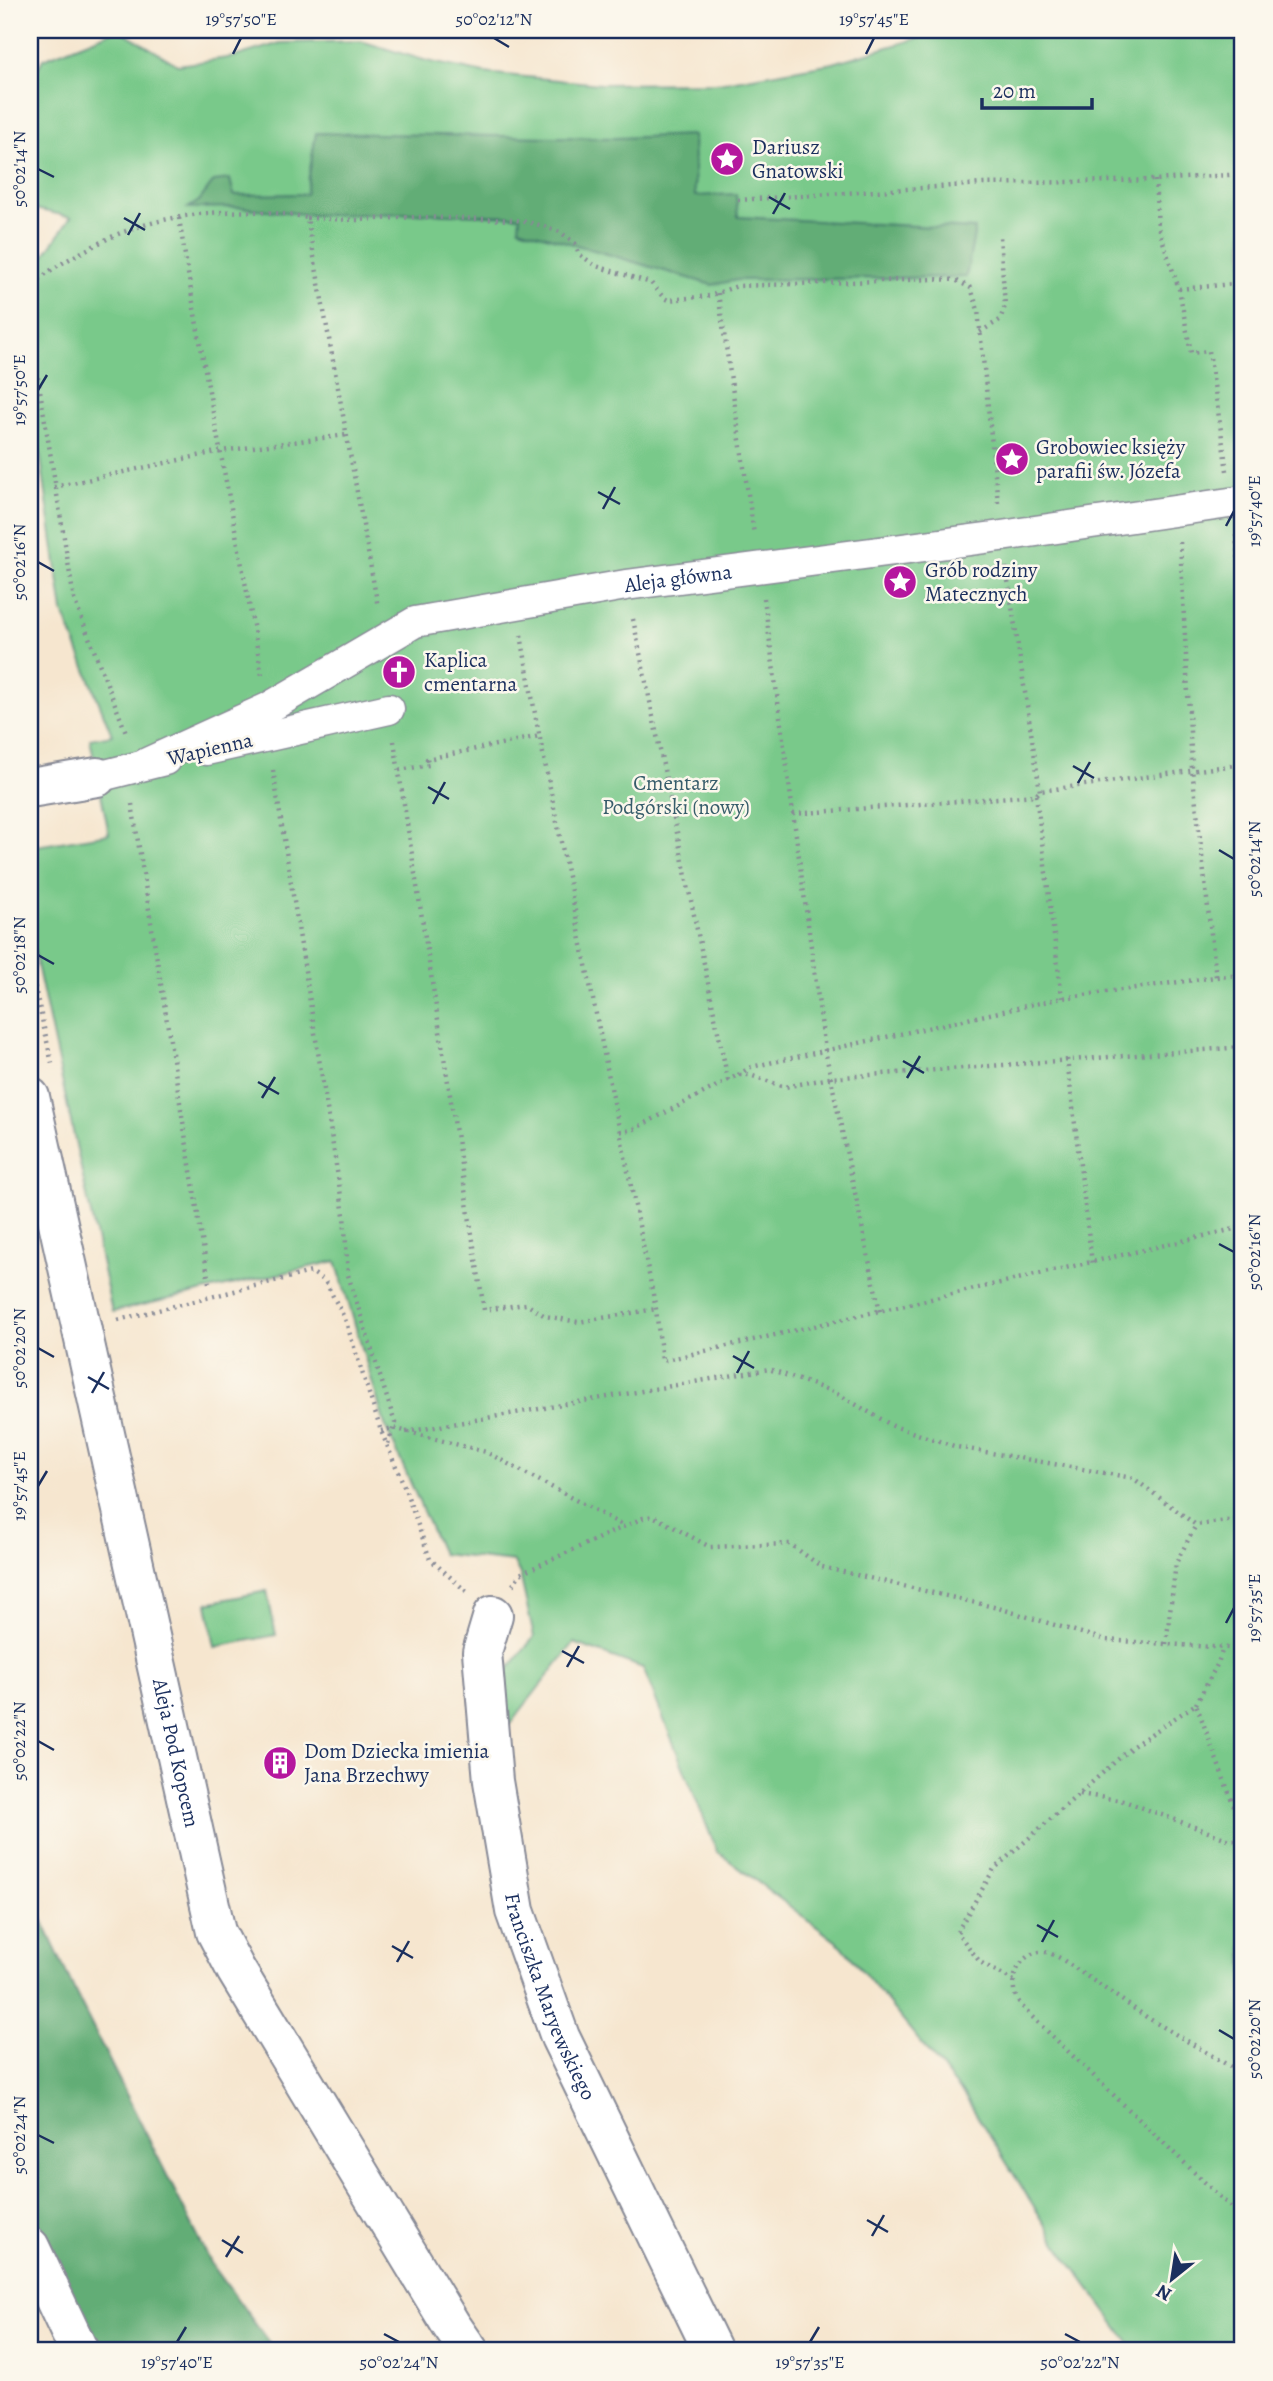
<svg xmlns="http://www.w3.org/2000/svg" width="1273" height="2381" viewBox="0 0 1273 2381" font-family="Alegreya,serif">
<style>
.green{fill:#79c98a;stroke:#4a7c74;stroke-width:2}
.forest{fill:#62ad76;stroke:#3e6e6a;stroke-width:2}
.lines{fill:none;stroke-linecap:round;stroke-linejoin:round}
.pedestrian-casing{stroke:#888a96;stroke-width:33}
.minor-casing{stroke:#888a96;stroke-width:42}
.path{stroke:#888a96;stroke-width:4.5;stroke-dasharray:2 5;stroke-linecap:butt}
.pedestrian{stroke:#fff;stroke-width:30}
.minor{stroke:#fff;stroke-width:38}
.ticks{fill:none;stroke:#1b2f5e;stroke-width:2.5}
.labels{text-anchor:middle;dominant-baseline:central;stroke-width:5;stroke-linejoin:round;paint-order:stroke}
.poi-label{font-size:21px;fill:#1b2f5e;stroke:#fbf7ec;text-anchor:start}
.street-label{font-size:21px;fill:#1b2f5e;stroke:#fbf7ec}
.park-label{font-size:21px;fill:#375d6b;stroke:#fbf7ec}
.neatline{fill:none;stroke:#1b2f5e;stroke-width:2.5}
.ticks-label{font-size:18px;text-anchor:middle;fill:#1b2f5e}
</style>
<rect width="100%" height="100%" fill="#fbf7ec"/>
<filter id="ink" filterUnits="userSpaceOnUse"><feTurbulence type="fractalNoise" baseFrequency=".0143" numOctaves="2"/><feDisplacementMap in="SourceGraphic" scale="14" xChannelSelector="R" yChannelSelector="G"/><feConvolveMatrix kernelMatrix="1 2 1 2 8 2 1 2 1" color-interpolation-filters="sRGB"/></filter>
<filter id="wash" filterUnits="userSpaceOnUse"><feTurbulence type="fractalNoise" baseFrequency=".00686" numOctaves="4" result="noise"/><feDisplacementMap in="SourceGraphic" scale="28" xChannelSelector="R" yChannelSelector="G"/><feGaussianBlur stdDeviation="1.57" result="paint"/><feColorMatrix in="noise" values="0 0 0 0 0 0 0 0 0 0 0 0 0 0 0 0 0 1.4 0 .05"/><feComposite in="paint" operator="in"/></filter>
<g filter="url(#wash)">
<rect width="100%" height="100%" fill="#f6e6cf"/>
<!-- green -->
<g class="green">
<polygon points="116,30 120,30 178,65 234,57 280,43 361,41 427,61 484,73 601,84 718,83 833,63 943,31 1010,34 1051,30 1116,30 1149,32 1162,30 1243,30 1243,2351 1135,2351 1060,2248 966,2098 842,1946 717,1851 643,1668 574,1643 506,1729 504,1674 534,1637 520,1574 514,1562 442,1554 385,1425 336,1261 112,1312 30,932 30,847 109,834 90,739 112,735 63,612 30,383 30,276 71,217 30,208 30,83 43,59"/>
<polygon points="267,1591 276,1635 215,1647 207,1603"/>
</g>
<!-- forest -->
<g class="forest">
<polygon points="316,133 616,138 693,135 695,196 736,194 738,217 975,229 966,277 737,280 712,285 519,228 520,216 414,213 313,215 239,207 188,208 199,201 214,181 230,179 234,195 306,194"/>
<polygon points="30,1894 80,2002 211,2263 275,2351 93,2351 30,2228"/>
</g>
</g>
<g filter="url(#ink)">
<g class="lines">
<!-- pedestrian casing -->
<g class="pedestrian-casing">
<g id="pedestrian">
<polyline points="206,750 389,709"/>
<path id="s1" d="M147 763 268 708 415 622 626 585 1001 536 1243 501"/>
<polyline points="97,777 165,760"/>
</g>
</g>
<!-- minor casing -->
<g class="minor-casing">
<g id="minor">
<polyline points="30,788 97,777"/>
<path id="s2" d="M30 1097 216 1932 236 1970 451 2325 469 2351"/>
<path id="s3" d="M493 1615 482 1652 493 1781 515 1911 560 2037 713 2351"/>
<polyline points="30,2247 79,2351"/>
</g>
</g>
<!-- path -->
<g class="path">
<polyline points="1155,180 1158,227 1179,289 1191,353 1209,351 1227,471"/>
<polyline points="738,200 983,184 1155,180 1243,174"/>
<path d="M179 218C203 371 235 522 262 675"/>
<polyline points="307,218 356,220 417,217 516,220 536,224 560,232 575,243 579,254 596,266 651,283 664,298 668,300 709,296 737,286 933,279 955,280 971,288 978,310 998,503"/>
<polyline points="1238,284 1243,304"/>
<polyline points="1179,289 1243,283"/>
<path d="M30 290C42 273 64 262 82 252 96 245 111 236 126 231 180 211 251 206 307 218L378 607"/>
<polyline points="718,293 754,534"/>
<polyline points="30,329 74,599 127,735"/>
<polyline points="980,332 1000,320 1005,306 1000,236"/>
<polyline points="54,487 221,451 347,435"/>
<polyline points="1236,535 1243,598"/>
<polyline points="1180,542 1192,769 1216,977"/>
<polyline points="1006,567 1040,791"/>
<polyline points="764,598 825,1050 880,1312"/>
<polyline points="633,619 728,1080"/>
<polyline points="521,635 536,719 656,1309 662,1361 1243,1227"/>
<polyline points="394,741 484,1310 526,1304 545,1316 578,1322 656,1309"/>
<polyline points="273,770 344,1215 348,1275 395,1423 387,1447"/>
<polyline points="399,770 429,765 427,759 540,736"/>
<polyline points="1036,795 1062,998"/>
<polyline points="132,804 209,1283"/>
<polyline points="793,814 1036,795 1040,791 1243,764"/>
<polyline points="30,966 53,1068"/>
<polyline points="1067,1059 1092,1263"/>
<polyline points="738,1075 751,1067 1062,998 1216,977 1243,975"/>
<polyline points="620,1132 634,1129 738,1075 750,1075 785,1087 830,1078 1243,1047"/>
<polyline points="118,1320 311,1272 325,1281 345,1319 381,1431 403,1483 430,1559 467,1592"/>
<polyline points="381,1431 393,1428 486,1452 624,1526"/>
<polyline points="406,1432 769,1369 836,1393 893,1426 957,1447 1133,1478 1196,1525 1243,1519"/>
<polyline points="513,1585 520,1574 643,1518 653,1516 710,1547 790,1544 822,1567 998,1608 1105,1640 1243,1649"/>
<polyline points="1166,1644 1176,1563 1196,1525"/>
<polyline points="1196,1704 1218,1663 1223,1648"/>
<polyline points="1080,1794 1124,1801 1230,1840 1243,1840"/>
<polyline points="1014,1981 980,1962 957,1932 994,1869 1133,1746 1196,1704 1238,1817 1243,1822"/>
<path d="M1243 2074 1148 2018 1060 1958C1056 1956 1049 1952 1044 1952 1022 1950 1008 1978 1016 1997 1018 2001 1023 2007 1026 2011L1243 2219"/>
</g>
<!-- pedestrian -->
<use href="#pedestrian" class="pedestrian"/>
<!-- minor -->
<use href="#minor" class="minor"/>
</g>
</g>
<!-- ticks -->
<path class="ticks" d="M494 38 509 47M233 54 241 38M866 54 874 38M38 169 54 177M769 197 790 209M773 214 785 193M124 218 145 230M128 235 140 213M38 390 47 375M598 492 620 504M603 509 615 487M1226 526 1234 511M38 562 54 571M1073 766 1094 778M1078 783 1090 762M428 787 449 799M433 804 445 782M1219 850 1234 859M38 955 54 964M903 1061 924 1073M907 1078 920 1056M258 1082 279 1094M262 1098 275 1077M1219 1244 1234 1252M38 1348 54 1357M733 1356 754 1368M737 1373 749 1351M88 1377 109 1389M92 1393 104 1372M38 1486 47 1471M1226 1623 1234 1608M562 1651 584 1663M567 1667 579 1646M38 1741 54 1750M1037 1925 1058 1937M1042 1942 1054 1920M392 1946 413 1958M397 1962 409 1941M1219 2030 1234 2039M38 2135 54 2143M867 2220 888 2232M872 2236 884 2215M222 2240 243 2253M226 2257 239 2236M384 2334 399 2342M1065 2334 1080 2342M177 2342 186 2327M810 2342 819 2327"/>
<!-- icons -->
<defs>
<g id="sight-disc" transform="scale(1.75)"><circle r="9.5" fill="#b5179e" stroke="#fbf7ec"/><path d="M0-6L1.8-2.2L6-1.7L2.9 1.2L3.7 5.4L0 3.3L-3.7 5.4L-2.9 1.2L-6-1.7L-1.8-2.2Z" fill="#fff"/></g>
<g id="church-disc" transform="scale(1.75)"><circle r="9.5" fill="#b5179e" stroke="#fbf7ec"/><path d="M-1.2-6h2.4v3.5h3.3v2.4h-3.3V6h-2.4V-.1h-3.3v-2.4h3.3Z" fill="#fff"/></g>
<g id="building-disc" transform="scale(1.75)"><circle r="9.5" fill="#b5179e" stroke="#fbf7ec"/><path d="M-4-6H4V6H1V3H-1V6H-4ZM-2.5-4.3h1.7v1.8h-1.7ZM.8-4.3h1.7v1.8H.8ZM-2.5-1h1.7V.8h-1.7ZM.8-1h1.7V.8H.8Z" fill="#fff"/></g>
</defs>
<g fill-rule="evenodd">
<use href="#sight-disc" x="727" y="159"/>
<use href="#sight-disc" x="1012" y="459"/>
<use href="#sight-disc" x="900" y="582"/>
<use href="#church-disc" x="399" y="672"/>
<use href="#building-disc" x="280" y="1763"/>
</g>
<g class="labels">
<!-- poi labels -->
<g class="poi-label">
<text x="752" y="147">Dariusz<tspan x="752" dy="24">Gnatowski</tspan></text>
<text x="1036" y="447">Grobowiec księży<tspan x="1036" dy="24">parafii św. Józefa</tspan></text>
<text x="925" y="570">Grób rodziny<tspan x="925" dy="24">Matecznych</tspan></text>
<text x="424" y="660">Kaplica<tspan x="424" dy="24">cmentarna</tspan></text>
<text x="304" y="1751">Dom Dziecka imienia<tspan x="304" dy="24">Jana Brzechwy</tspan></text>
</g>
<!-- street labels -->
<g class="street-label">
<text stroke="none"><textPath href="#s1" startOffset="570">Aleja główna</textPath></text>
<text transform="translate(210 749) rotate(-13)">Wapienna</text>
<text stroke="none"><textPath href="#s2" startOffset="672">Aleja Pod Kopcem</textPath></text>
<text stroke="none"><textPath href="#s3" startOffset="392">Franciszka Maryewskiego</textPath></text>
</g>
<!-- park labels -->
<g class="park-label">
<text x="676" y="783">Cmentarz<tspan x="676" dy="24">Podgórski (nowy)</tspan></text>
</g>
</g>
<!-- margin -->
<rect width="1273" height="2381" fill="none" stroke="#fbf7ec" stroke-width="77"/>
<!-- north arrow -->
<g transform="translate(1172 2279) rotate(210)" stroke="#fbf7ec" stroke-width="5" paint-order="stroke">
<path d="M0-5L12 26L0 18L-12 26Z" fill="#1b2f5e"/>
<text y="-10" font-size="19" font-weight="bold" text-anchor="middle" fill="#1b2f5e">N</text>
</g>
<!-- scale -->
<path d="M982 98v10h110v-10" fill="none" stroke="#1b2f5e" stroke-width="3.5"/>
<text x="993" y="98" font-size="21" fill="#1b2f5e" stroke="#fbf7ec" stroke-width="5" paint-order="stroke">20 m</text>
<rect x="38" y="38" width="1196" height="2304" class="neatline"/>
<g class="ticks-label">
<text x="241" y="25">19°57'50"E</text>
<text x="494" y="25">50°02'12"N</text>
<text x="874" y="25">19°57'45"E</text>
<text transform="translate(19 169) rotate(-90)" y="6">50°02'14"N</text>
<text transform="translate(19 390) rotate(-90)" y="6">19°57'50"E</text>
<text transform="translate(1254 511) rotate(-90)" y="6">19°57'40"E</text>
<text transform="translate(19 562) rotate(-90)" y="6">50°02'16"N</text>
<text transform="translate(1254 859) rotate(-90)" y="6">50°02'14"N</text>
<text transform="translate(19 955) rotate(-90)" y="6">50°02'18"N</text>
<text transform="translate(1254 1252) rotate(-90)" y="6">50°02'16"N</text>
<text transform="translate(19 1348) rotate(-90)" y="6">50°02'20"N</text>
<text transform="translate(19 1486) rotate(-90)" y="6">19°57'45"E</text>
<text transform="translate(1254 1608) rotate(-90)" y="6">19°57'35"E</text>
<text transform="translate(19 1741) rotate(-90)" y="6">50°02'22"N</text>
<text transform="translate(1254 2039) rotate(-90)" y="6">50°02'20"N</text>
<text transform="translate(19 2135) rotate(-90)" y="6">50°02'24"N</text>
<text x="177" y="2368">19°57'40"E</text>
<text x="399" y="2368">50°02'24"N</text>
<text x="810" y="2368">19°57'35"E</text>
<text x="1080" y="2368">50°02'22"N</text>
</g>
</svg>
